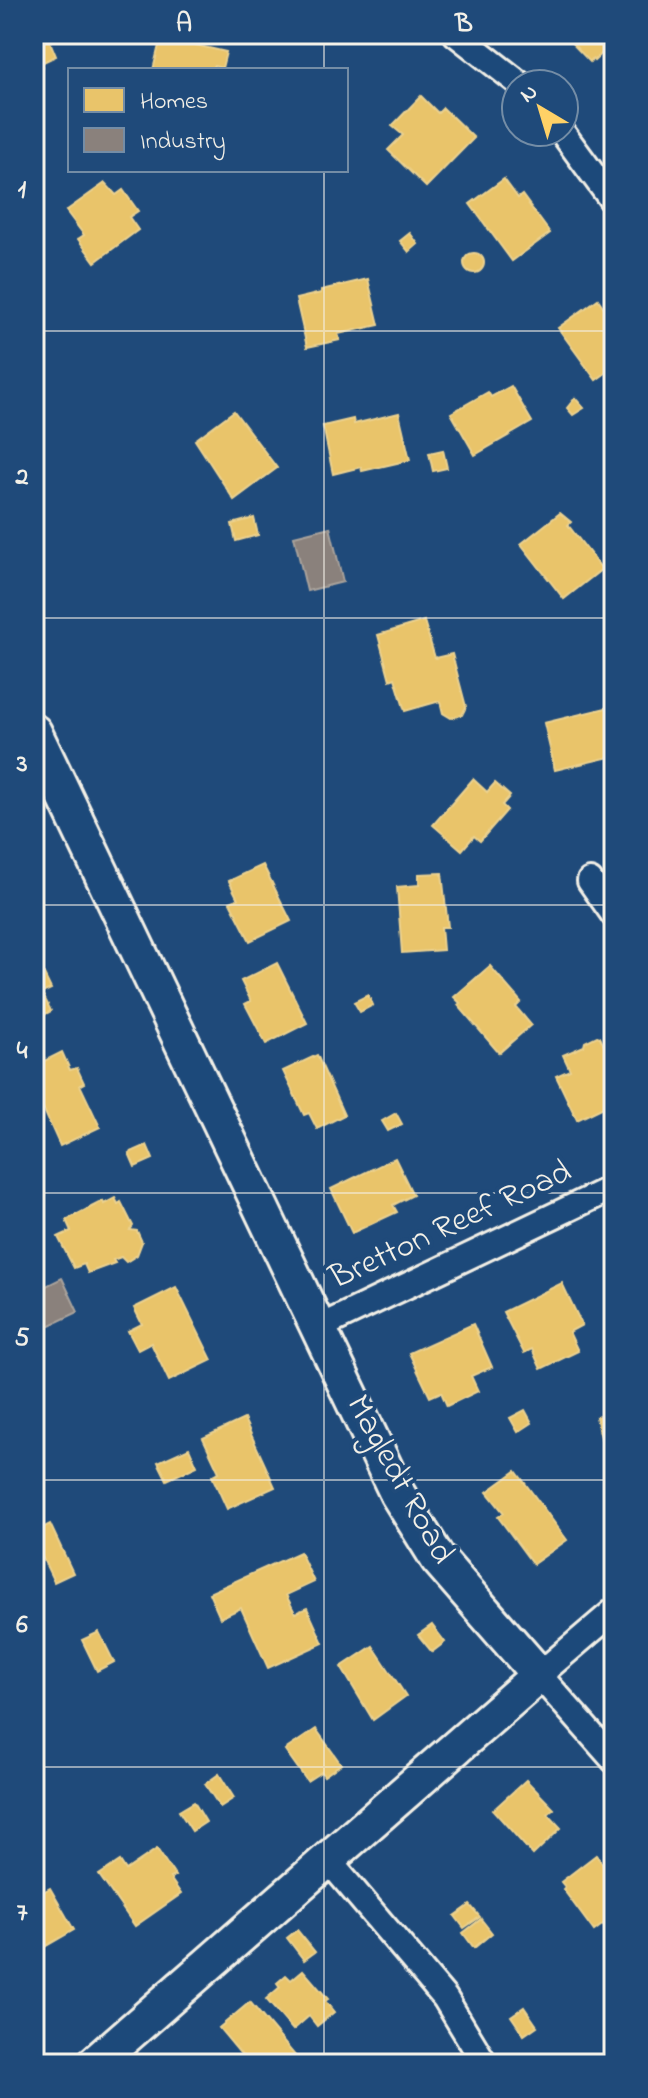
<svg xmlns="http://www.w3.org/2000/svg" width="648" height="2098" viewBox="0 0 648 2098" font-family="'Indie Flower',sans-serif">
<style>
.homes{fill:#e9c46a;stroke:#ecd290;stroke-width:2}
.industry{fill:#8a817c;stroke:#aaa39c;stroke-width:2}
.lines{fill:none;stroke-linecap:round;stroke-linejoin:round}
.street-casing{stroke:#f4f1e8;stroke-width:30}
.secondary-casing{stroke:#f4f1e8;stroke-width:40}
.street{stroke:#1f4a7a;stroke-width:24}
.secondary{stroke:#1f4a7a;stroke-width:34}
.grid{fill:none;stroke:#f4f1e8;stroke-width:2;stroke-opacity:0.55}
.labels{text-anchor:middle;dominant-baseline:central;stroke-width:8;stroke-linejoin:round;paint-order:stroke}
.street-label{font-size:34px;fill:#f4f1e8;stroke:#1f4a7a}
.neatline{fill:none;stroke:#f4f1e8;stroke-width:3}
.grid-label{font-size:26px;text-anchor:middle;font-weight:bold;fill:#f4f1e8}
</style>
<rect width="100%" height="100%" fill="#1f4a7a"/>
<filter id="ink" filterUnits="userSpaceOnUse"><feTurbulence type="fractalNoise" baseFrequency=".0125" numOctaves="2"/><feDisplacementMap in="SourceGraphic" scale="16" xChannelSelector="R" yChannelSelector="G"/><feConvolveMatrix kernelMatrix="1 2 1 2 8 2 1 2 1" color-interpolation-filters="sRGB"/></filter>
<g filter="url(#ink)">
<!-- homes -->
<g class="homes">
<polygon points="563,34 614,34 614,42 594,61 592,59 590,62"/>
<polygon points="48,37 56,56 41,63 43,67 34,71 34,40"/>
<polygon points="161,37 226,52 222,68 214,66 213,70 153,70"/>
<polygon points="421,96 438,113 443,108 474,138 426,187 388,150 403,135 392,126"/>
<polygon points="504,179 518,198 522,195 550,233 512,261 470,204"/>
<polygon points="105,183 116,195 123,190 138,211 129,217 138,230 95,262 78,239 84,235 66,211"/>
<polygon points="410,233 418,244 409,252 400,241"/>
<circle cx="474" cy="263" r="10"/>
<polygon points="368,279 379,325 338,334 340,340 307,347 296,299 321,293 321,290"/>
<polygon points="598,299 614,322 614,367 596,380 558,328"/>
<polygon points="511,386 532,422 475,455 451,413 488,392 491,397"/>
<polygon points="575,398 584,408 573,415 567,408"/>
<polygon points="234,411 277,468 234,500 195,440"/>
<polygon points="399,413 410,460 362,471 361,467 333,474 323,426 353,419 354,424"/>
<polygon points="443,450 447,468 433,471 429,453"/>
<polygon points="560,513 571,522 568,525 602,569 564,599 521,544"/>
<polygon points="254,518 258,535 236,541 232,524"/>
<polygon points="424,621 435,658 452,654 466,707 462,715 451,718 443,713 440,701 405,711 395,678 390,680 378,635"/>
<polygon points="614,706 614,756 555,770 544,723"/>
<polygon points="473,779 487,792 495,783 510,796 502,805 507,810 480,841 474,836 462,850 433,825"/>
<polygon points="263,865 291,921 250,941 230,902 238,899 229,881"/>
<polygon points="442,873 448,927 441,927 443,950 402,953 397,887 419,885 419,874"/>
<polygon points="35,956 51,989 42,993 51,1011 34,1020"/>
<polygon points="277,963 307,1023 266,1044 245,1004 251,1001 241,981"/>
<polygon points="490,966 521,1002 516,1007 531,1025 499,1053 458,1005 460,1003 454,997"/>
<polygon points="368,995 373,1005 360,1012 354,1002"/>
<polygon points="597,1036 600,1037 607,1052 614,1049 614,1102 577,1120 556,1076 570,1070 563,1055 584,1046 585,1042"/>
<polygon points="62,1052 70,1070 77,1068 84,1083 80,1085 100,1127 60,1146 34,1088 34,1066"/>
<polygon points="317,1055 344,1115 317,1129 309,1113 304,1115 283,1071"/>
<polygon points="396,1113 402,1124 388,1131 382,1121"/>
<polygon points="147,1145 153,1159 135,1167 129,1153"/>
<polygon points="395,1158 413,1195 393,1205 397,1212 352,1233 331,1189"/>
<polygon points="115,1198 118,1204 121,1202 133,1226 130,1230 137,1231 142,1242 137,1255 126,1262 121,1257 113,1260 115,1263 88,1273 84,1264 74,1268 58,1237 71,1231 66,1220 103,1201 104,1204"/>
<polygon points="562,1283 582,1325 569,1332 578,1351 541,1369 532,1349 524,1353 503,1312"/>
<polygon points="176,1287 212,1360 169,1381 151,1343 138,1350 128,1331 142,1324 134,1308"/>
<polygon points="473,1324 492,1367 471,1376 478,1391 447,1406 441,1392 430,1397 409,1353"/>
<polygon points="525,1410 532,1423 518,1432 510,1418"/>
<polygon points="614,1412 614,1464 608,1465 596,1417"/>
<polygon points="244,1419 275,1487 227,1509 212,1476 219,1472 203,1438"/>
<polygon points="189,1448 197,1466 167,1480 158,1462"/>
<polygon points="516,1471 567,1540 533,1564 498,1517 504,1513 487,1492"/>
<polygon points="50,1524 73,1573 54,1582 34,1540 34,1532"/>
<polygon points="300,1552 314,1582 286,1595 295,1613 307,1608 323,1643 268,1668 241,1608 220,1618 209,1593"/>
<polygon points="432,1625 445,1642 432,1652 418,1635"/>
<polygon points="99,1632 114,1662 97,1671 82,1640"/>
<polygon points="373,1646 406,1696 373,1720 341,1667"/>
<polygon points="316,1729 341,1764 324,1776 321,1772 307,1781 285,1750"/>
<polygon points="219,1774 234,1798 220,1807 205,1784"/>
<polygon points="526,1780 554,1809 548,1814 561,1828 533,1855 493,1810"/>
<polygon points="194,1802 206,1822 192,1831 179,1811"/>
<polygon points="157,1849 175,1876 170,1878 181,1894 135,1926 99,1875 120,1861 126,1870"/>
<polygon points="596,1855 614,1879 614,1916 594,1931 563,1889 565,1887 561,1882"/>
<polygon points="50,1888 74,1930 34,1953 34,1897"/>
<polygon points="470,1905 480,1917 464,1928 455,1916"/>
<polygon points="481,1919 492,1933 474,1948 463,1933"/>
<polygon points="297,1930 315,1952 304,1960 287,1938"/>
<polygon points="303,1970 328,1999 325,2001 334,2012 317,2026 309,2016 293,2030 266,1999 280,1987 277,1983 286,1975 291,1980"/>
<polygon points="250,2002 302,2064 249,2064 219,2028"/>
<polygon points="524,2007 537,2026 524,2035 511,2016"/>
</g>
<!-- industry -->
<g class="industry">
<polygon points="330,527 343,582 307,591 294,536"/>
<polygon points="62,1278 78,1312 38,1331 34,1322 34,1292"/>
</g>
<g class="lines">
<!-- street casing -->
<g class="street-casing">
<g id="street">
<polyline points="456,34 520,84"/>
<polyline points="562,132 614,203"/>
<polyline points="590,881 614,915"/>
<polyline points="318,1328 614,1187"/>
<polyline points="614,1611 539,1675 614,1760"/>
<polyline points="329,1861 445,1998 485,2064"/>
</g>
</g>
<!-- secondary casing -->
<g class="secondary-casing">
<polyline id="secondary" points="34,732 397,1493 438,1559 539,1675 94,2064"/>
</g>
<!-- street -->
<use href="#street" class="street"/>
<!-- secondary -->
<use href="#secondary" class="secondary"/>
</g>
</g>
<!-- grid -->
<path class="grid" d="M324 34V70M324 170V2064M34 331H614M34 618H614M34 905H614M34 1193H614M34 1480H614M34 1767H614"/>
<g class="labels">
<!-- street labels -->
<g class="street-label">
<text transform="translate(451 1226) rotate(-25)">Bretton Reef Road</text>
<text transform="translate(399 1480) rotate(61)">Magledt Road</text>
</g>
</g>
<!-- margin -->
<rect width="648" height="2098" fill="none" stroke="#1f4a7a" stroke-width="88"/>
<!-- legend -->
<rect x="68" y="68" width="280" height="104" fill="#1f4a7a" stroke="#748da6" stroke-width="2"/>
<rect x="84" y="88" width="40" height="24" fill="#e9c46a" stroke="#748da6" stroke-width="2"/>
<text x="140" y="108" font-size="24" fill="#f4f1e8">Homes</text>
<rect x="84" y="128" width="40" height="24" fill="#8a817c" stroke="#748da6" stroke-width="2"/>
<text x="140" y="148" font-size="24" fill="#f4f1e8">Industry</text>
<!-- north arrow -->
<g transform="translate(540 108) rotate(322)"><circle r="38" fill="#1f4a7a" stroke="#748da6" stroke-width="2"/>
<path d="M0-6L14 30L0 20L-14 30Z" fill="#ffd166"/>
<text y="-12" font-size="22" font-weight="bold" text-anchor="middle" fill="#f4f1e8">N</text>
</g>
<rect x="44" y="44" width="560" height="2010" class="neatline"/>
<g class="grid-label">
<text x="184" y="31">A</text>
<text x="464" y="31">B</text>
<text x="22" y="197">1</text>
<text x="22" y="484">2</text>
<text x="22" y="771">3</text>
<text x="22" y="1058">4</text>
<text x="22" y="1345">5</text>
<text x="22" y="1632">6</text>
<text x="22" y="1920">7</text>
</g>
</svg>
